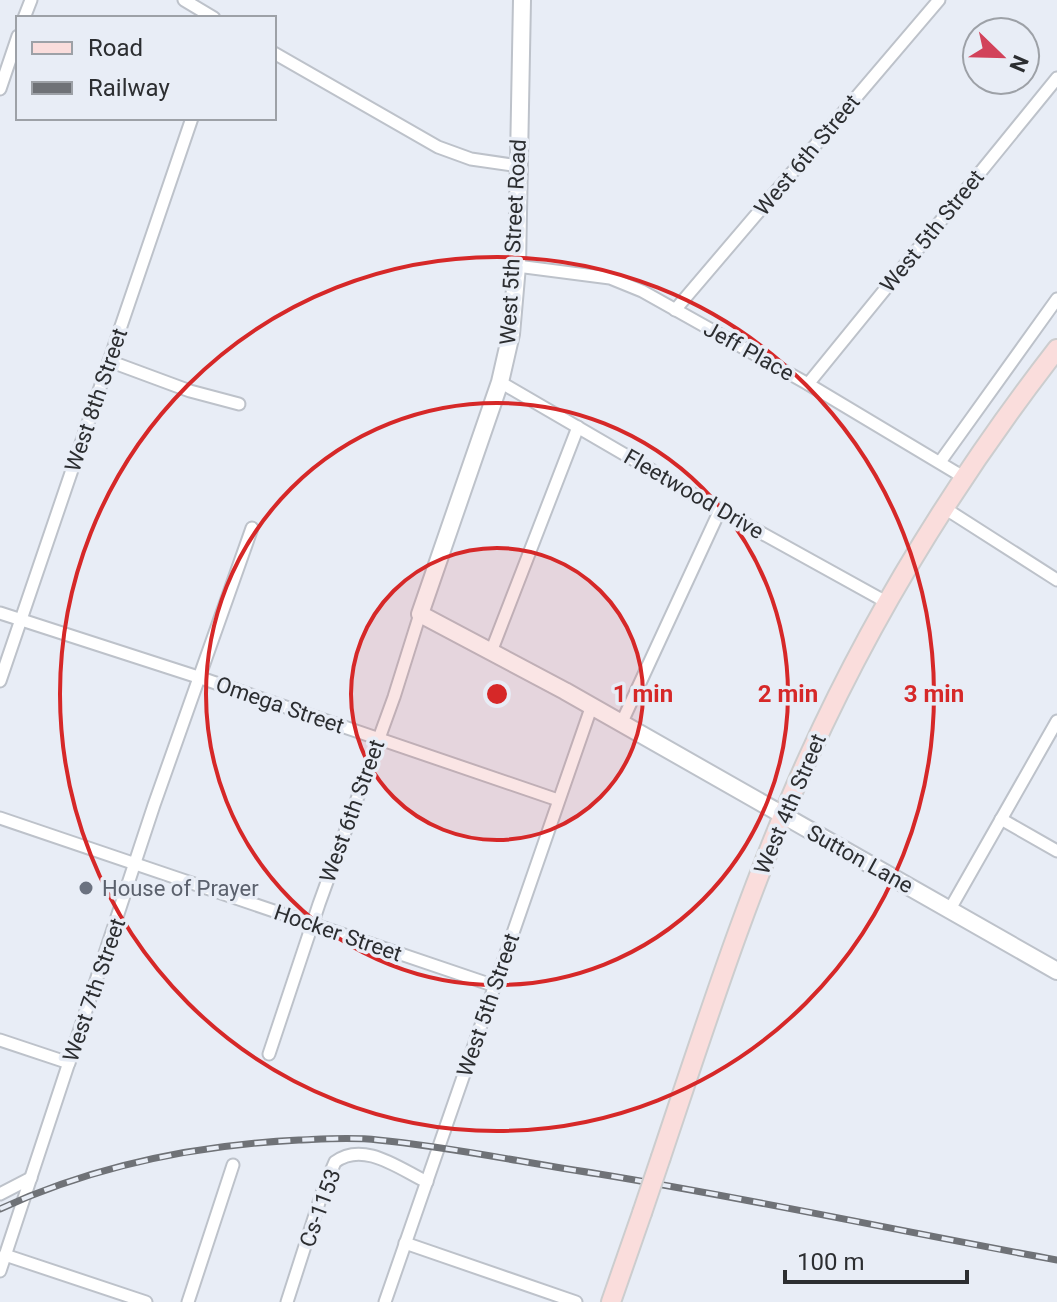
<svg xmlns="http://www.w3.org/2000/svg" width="1057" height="1302" viewBox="0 0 1057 1302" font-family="Roboto,sans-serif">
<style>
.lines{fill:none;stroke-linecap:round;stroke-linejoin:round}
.street-casing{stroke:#bdc2ca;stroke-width:15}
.secondary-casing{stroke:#bdc2ca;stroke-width:20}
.primary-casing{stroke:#cccdce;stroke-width:22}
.street{stroke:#fff;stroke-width:11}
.secondary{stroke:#fff;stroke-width:16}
.primary{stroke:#fadddc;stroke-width:18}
.rail-casing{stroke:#6f7277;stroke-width:7}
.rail{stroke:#e8edf6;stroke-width:4;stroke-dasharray:12;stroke-linecap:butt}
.primary-bridge-casing{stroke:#cccdce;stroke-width:22;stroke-linecap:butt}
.primary-bridge{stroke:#fadddc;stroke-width:18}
.ring{fill:none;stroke:#d62828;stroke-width:4}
.worship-dot{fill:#6b7280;stroke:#e8edf6;stroke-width:3}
.labels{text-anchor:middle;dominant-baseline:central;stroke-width:7;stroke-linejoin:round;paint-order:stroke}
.street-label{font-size:22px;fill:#2c2e31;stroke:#e8edf6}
.worship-label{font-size:22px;fill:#5b616d;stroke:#e8edf6;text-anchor:start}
.centre{fill:#d62828;stroke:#e8edf6;stroke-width:4}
.ring-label{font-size:24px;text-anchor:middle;font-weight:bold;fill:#d62828;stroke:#e8edf6;stroke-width:7;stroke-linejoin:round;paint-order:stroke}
</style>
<rect width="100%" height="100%" fill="#e8edf6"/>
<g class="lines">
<!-- street casing -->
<g class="street-casing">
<g id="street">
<polyline points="184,0 214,18"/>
<polyline points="24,18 31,0"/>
<polyline points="274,53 438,147 471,159 519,166"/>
<polyline points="0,89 18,36"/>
<polyline points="517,266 610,278 642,291 808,384 965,478"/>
<polyline points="675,310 939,0"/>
<polyline points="109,361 190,391 239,404"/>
<polyline points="500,382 720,510 888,603"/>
<polyline points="808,384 1057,78"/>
<polyline points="940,462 1057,299"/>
<polyline points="946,509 1057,580"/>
<polyline points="0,613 201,678 558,800"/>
<polyline points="491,652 578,427"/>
<polyline points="0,681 192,118"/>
<polyline points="621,724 720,510"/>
<polyline points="0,818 495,986"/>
<polyline points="1001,819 1057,851"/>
<polyline points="950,909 1057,721"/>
<polyline points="0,1040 69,1063"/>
<polyline points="269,1054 319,904 394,697 420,614"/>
<polyline points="0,1194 31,1178"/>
<polyline points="405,1243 576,1302"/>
<polyline points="5,1255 146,1302"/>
<polyline points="0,1271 154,805 252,528"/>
<polyline points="188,1302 233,1165"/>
<path d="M287 1302 323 1190 335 1162C364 1140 401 1170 427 1182"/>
<polyline points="385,1302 591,708"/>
</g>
</g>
<!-- secondary casing -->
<g class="secondary-casing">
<polyline id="secondary" points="522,0 517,266 511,334 500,382 420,614 565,691 1057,971"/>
</g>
<!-- primary casing -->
<g class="primary-casing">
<g id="primary">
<path d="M661 1157C706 1023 749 888 808 758 873 614 960 474 1057 349"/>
<polyline points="611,1302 642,1213"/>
</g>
</g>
<!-- street -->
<use href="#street" class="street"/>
<!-- secondary -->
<use href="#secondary" class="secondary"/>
<!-- primary -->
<use href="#primary" class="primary"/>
<!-- rail casing -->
<g class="rail-casing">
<path id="rail" d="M0 1209C93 1166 198 1145 299 1140 325 1139 352 1137 378 1140 452 1147 525 1163 599 1174 752 1199 904 1232 1057 1260"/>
</g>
<!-- rail -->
<use href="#rail" class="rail"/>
<!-- primary-bridge casing -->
<g class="primary-bridge-casing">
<polyline id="primary-bridge" points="642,1213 661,1157"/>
</g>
<!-- primary-bridge -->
<use href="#primary-bridge" class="primary-bridge"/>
</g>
<!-- distance rings -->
<circle cx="497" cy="694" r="146" fill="#d62828" fill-opacity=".12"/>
<g class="ring">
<circle cx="497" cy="694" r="146"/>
<circle cx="497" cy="694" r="291"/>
<circle cx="497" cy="694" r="437"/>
</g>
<!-- markers -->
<circle class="worship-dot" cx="86" cy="888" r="8"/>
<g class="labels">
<!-- street labels -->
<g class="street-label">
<text transform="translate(807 155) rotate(-50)">West 6th Street</text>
<text transform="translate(932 231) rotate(-51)">West 5th Street</text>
<text transform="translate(513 242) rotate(-87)">West 5th Street Road</text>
<text transform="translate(749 351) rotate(29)">Jeff Place</text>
<text transform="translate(96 400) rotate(-71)">West 8th Street</text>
<text transform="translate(694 494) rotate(30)">Fleetwood Drive</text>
<text transform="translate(280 705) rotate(19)">Omega Street</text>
<text transform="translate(790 804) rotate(-67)">West 4th Street</text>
<text transform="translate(352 811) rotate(-70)">West 6th Street</text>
<text transform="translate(860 859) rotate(29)">Sutton Lane</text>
<text transform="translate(338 933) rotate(19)">Hocker Street</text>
<text transform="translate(94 990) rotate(-71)">West 7th Street</text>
<text transform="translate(488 1005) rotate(-71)">West 5th Street</text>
<text transform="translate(320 1208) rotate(-70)">Cs-1153</text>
</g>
<!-- worship labels -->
<g class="worship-label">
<text x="102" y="888">House of Prayer</text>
</g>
</g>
<circle cx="497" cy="694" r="12" class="centre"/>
<g class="ring-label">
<text x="643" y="702">1 min</text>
<text x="788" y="702">2 min</text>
<text x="934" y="702">3 min</text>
</g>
<!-- legend -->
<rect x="16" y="16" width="260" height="104" fill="#e8edf6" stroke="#9da1a7" stroke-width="2"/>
<rect x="32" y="42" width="40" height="12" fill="#fadddc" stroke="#9da1a7" stroke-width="2"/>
<text x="88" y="56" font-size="24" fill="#2c2e31">Road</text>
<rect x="32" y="82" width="40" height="12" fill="#6f7277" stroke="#9da1a7" stroke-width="2"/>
<text x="88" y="96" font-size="24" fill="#2c2e31">Railway</text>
<!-- north arrow -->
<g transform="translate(1001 56) rotate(113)"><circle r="38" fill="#e8edf6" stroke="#9da1a7" stroke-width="2"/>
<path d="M0-6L14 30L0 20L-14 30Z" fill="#d2425a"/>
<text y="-12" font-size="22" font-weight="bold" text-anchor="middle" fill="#2c2e31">N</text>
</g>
<!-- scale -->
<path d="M785 1270v12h182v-12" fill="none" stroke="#2c2e31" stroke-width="4"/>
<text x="797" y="1270" font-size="24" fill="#2c2e31" stroke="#e8edf6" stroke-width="6" paint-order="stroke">100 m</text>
</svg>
